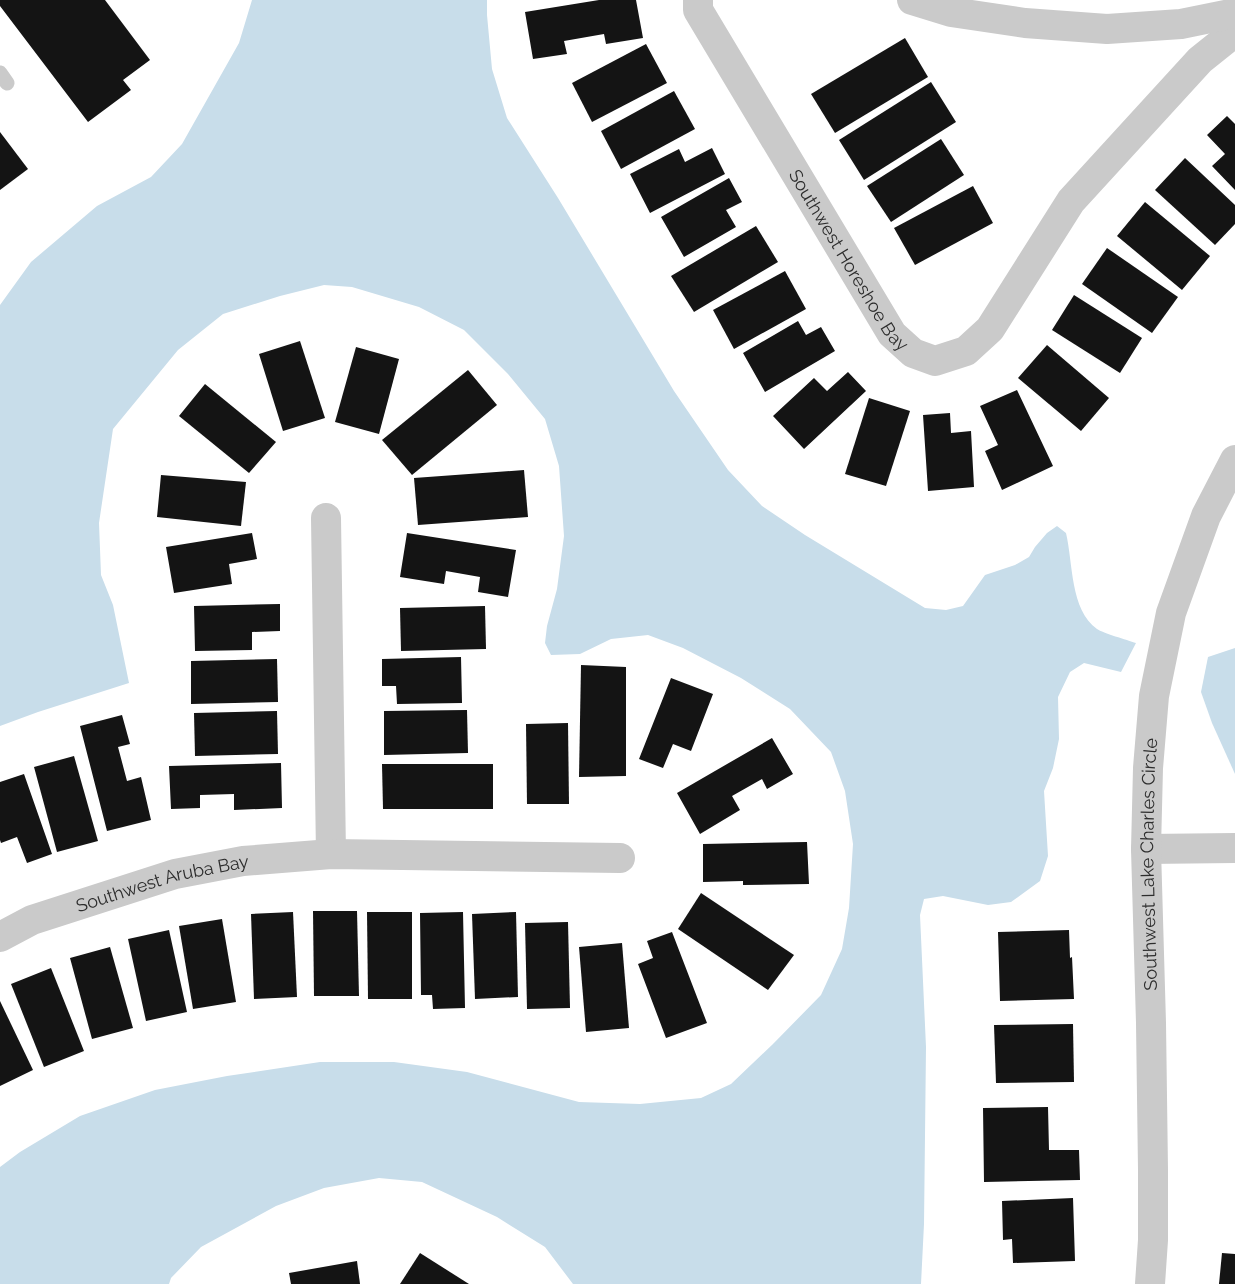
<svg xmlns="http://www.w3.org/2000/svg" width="1235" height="1284" viewBox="0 0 1235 1284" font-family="Raleway,sans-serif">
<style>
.water{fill:#c8ddea}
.building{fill:#141414}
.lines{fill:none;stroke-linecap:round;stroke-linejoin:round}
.service{stroke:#cacaca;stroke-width:15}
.minor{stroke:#cacaca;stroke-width:30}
.labels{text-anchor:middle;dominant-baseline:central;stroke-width:6;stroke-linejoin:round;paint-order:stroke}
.street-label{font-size:18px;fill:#2d2d2d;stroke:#fff}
</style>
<rect width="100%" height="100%" fill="#fff"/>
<!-- water -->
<g class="water">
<path d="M252 0H487V15L492 69 507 118 558 198 674 391 728 470 762 506 805 535 925 608 946 610 963 606 985 575 1015 565 1029 557 1035 547 1047 533 1057 526 1066 533C1073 562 1070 610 1097 629 1103 633 1127 640 1136 643L1121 672 1084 663 1070 672 1058 697 1059 739 1053 768 1044 791 1048 856 1040 881 1011 902 988 905 943 896 924 899 920 915 926 1047 924 1224 921 1284H573L545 1247 497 1217 422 1182 379 1178 324 1188 276 1206 201 1247 171 1278 169 1284H0V1167L20 1152 80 1116 155 1090 227 1076 320 1062H394L467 1072 579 1102 640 1104 701 1098 731 1084 773 1044 821 995 842 949 849 908 853 844 845 791 831 752 790 709 741 678 683 648 648 635 611 639 580 654 551 655 545 643 547 626 557 589 564 536 559 466 545 419 508 374 464 330 419 307 352 287 324 285 280 296 223 314 178 350 113 429 99 523 101 575 113 605 129 683 38 712 0 726V305L31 262 97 206 151 177 182 144 239 43Z"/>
<polygon points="1235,648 1235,774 1212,723 1201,692 1208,657"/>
</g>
<!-- building -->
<g class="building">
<polygon points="0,0 105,0 150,60 123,80 131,90 88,122 0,6"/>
<polygon points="599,0 636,0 643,38 606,44 604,34 564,41 567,54 533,59 525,12"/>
<polygon points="905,38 928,77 835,133 811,94"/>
<polygon points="646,44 667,83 592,122 572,83"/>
<polygon points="931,82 956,122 864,180 839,140"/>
<polygon points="674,91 695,129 621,169 601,131"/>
<polygon points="1227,116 1235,124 1235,190 1212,166 1225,154 1207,135"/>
<polygon points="0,132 28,169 0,190"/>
<polygon points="941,139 964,175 891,222 867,186"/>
<polygon points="712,148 725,174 650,213 630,174 679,149 685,162"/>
<polygon points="1185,158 1235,205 1235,224 1215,245 1155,190"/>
<polygon points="729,178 742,202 726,210 736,227 684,257 661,217"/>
<polygon points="973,186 993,223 915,265 894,228"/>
<polygon points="1145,202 1210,256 1182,290 1117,236"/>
<polygon points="756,226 778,262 694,312 671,276"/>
<polygon points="1107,248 1178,297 1152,333 1082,284"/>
<polygon points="785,271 806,309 734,349 713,310"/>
<polygon points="1074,295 1142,338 1120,373 1052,330"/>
<polygon points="798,321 806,335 821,327 835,351 765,392 743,353"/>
<polygon points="300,341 325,418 283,431 259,354"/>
<polygon points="1047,345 1109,398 1081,431 1018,378"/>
<polygon points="356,347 399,359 379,434 335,422"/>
<polygon points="468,370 497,405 412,475 382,440"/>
<polygon points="848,372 866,391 804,449 773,416 814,378 827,391"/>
<polygon points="205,384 276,442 249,473 179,416"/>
<polygon points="1017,390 1053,466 1002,490 985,451 998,445 980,406"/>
<polygon points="869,398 910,411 886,486 845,474"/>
<polygon points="950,413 951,433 971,431 974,487 928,491 923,415"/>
<polygon points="524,470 528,517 418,525 414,478"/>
<polygon points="161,475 246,482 241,526 157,517"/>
<polygon points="252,533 257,559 229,564 232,584 174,593 166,547"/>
<polygon points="407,533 516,550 508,597 478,592 480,577 446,571 444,584 400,577"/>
<polygon points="280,604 280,631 252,632 252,650 195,651 194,606"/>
<polygon points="485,606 486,649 401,651 400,608"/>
<polygon points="461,657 462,703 397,704 396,686 382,686 382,659"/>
<polygon points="277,659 278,702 191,704 191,661"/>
<polygon points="581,665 626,667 626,776 579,777"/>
<polygon points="671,678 713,694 691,751 673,744 663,768 639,759"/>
<polygon points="467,710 468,753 384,755 384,711"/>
<polygon points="277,711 278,754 195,756 194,713"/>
<polygon points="122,715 130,744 118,747 127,781 141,777 151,820 107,831 80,726"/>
<polygon points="568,723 569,804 527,804 526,724"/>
<polygon points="772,738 793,774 767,789 762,779 732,796 740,810 700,834 677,793"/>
<polygon points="74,756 98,841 57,852 34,767"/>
<polygon points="281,763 282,808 234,810 234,794 200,795 200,808 171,809 169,766"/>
<polygon points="382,764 493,764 493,809 383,809"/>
<polygon points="24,774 52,854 27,863 17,837 1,843 0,840 0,782"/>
<polygon points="807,842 809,884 743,885 743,881 703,882 703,844"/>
<polygon points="701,893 794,955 768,990 678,929"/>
<polygon points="313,911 357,911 359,996 314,996"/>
<polygon points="293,912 297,997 254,999 251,914"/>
<polygon points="367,912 412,912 412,999 368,999"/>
<polygon points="463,912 465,1008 433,1009 432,995 421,995 420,913"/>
<polygon points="516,912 518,997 475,999 472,914"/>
<polygon points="222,919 236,1002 193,1009 179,926"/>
<polygon points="568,922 570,1008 527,1009 525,923"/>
<polygon points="169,930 187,1012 146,1021 128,939"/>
<polygon points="1069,930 1070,958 1072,957 1074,999 1000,1001 998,932"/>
<polygon points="672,932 707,1023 666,1038 638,964 653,958 647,941"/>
<polygon points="622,943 629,1028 586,1032 579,947"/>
<polygon points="110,947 133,1028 92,1039 70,958"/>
<polygon points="51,968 84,1051 44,1067 11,984"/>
<polygon points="0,1001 33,1070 0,1086"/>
<polygon points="1073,1024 1074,1082 996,1083 994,1025"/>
<polygon points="1048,1107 1049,1150 1079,1150 1080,1180 984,1182 983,1108"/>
<polygon points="1073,1198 1075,1261 1013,1263 1012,1239 1003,1240 1002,1201"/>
<polygon points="420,1253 469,1284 400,1284"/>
<polygon points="1222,1253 1235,1254 1235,1284 1219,1284"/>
<polygon points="357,1261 360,1284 291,1284 289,1273"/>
</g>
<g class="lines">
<!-- service -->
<polyline class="service" points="0,73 7,83"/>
<!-- minor -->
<g class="minor">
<path id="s1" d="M698 0V10L892 334 913 353 935 361 966 351 990 329 1071 201 1200 60 1235 32"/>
<polyline points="912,0 951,12 1025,23 1107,29 1181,24 1235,13"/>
<polyline points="326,518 331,854"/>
<polyline points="1146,849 1235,848"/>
<path id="s2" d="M0 937 32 920 175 874 243 861 331 854 620 858"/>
<path id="s3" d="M1150 1284 1153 1240V1170L1151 1023 1146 849 1148 768 1154 696 1171 613 1206 516 1235 460"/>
</g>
</g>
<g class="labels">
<!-- street labels -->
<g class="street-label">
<text stroke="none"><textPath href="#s1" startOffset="302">Southwest Horeshoe Bay</textPath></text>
<text stroke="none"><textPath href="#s3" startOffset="420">Southwest Lake Charles Circle</textPath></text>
<text stroke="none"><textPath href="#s2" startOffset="172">Southwest Aruba Bay</textPath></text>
</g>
</g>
</svg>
